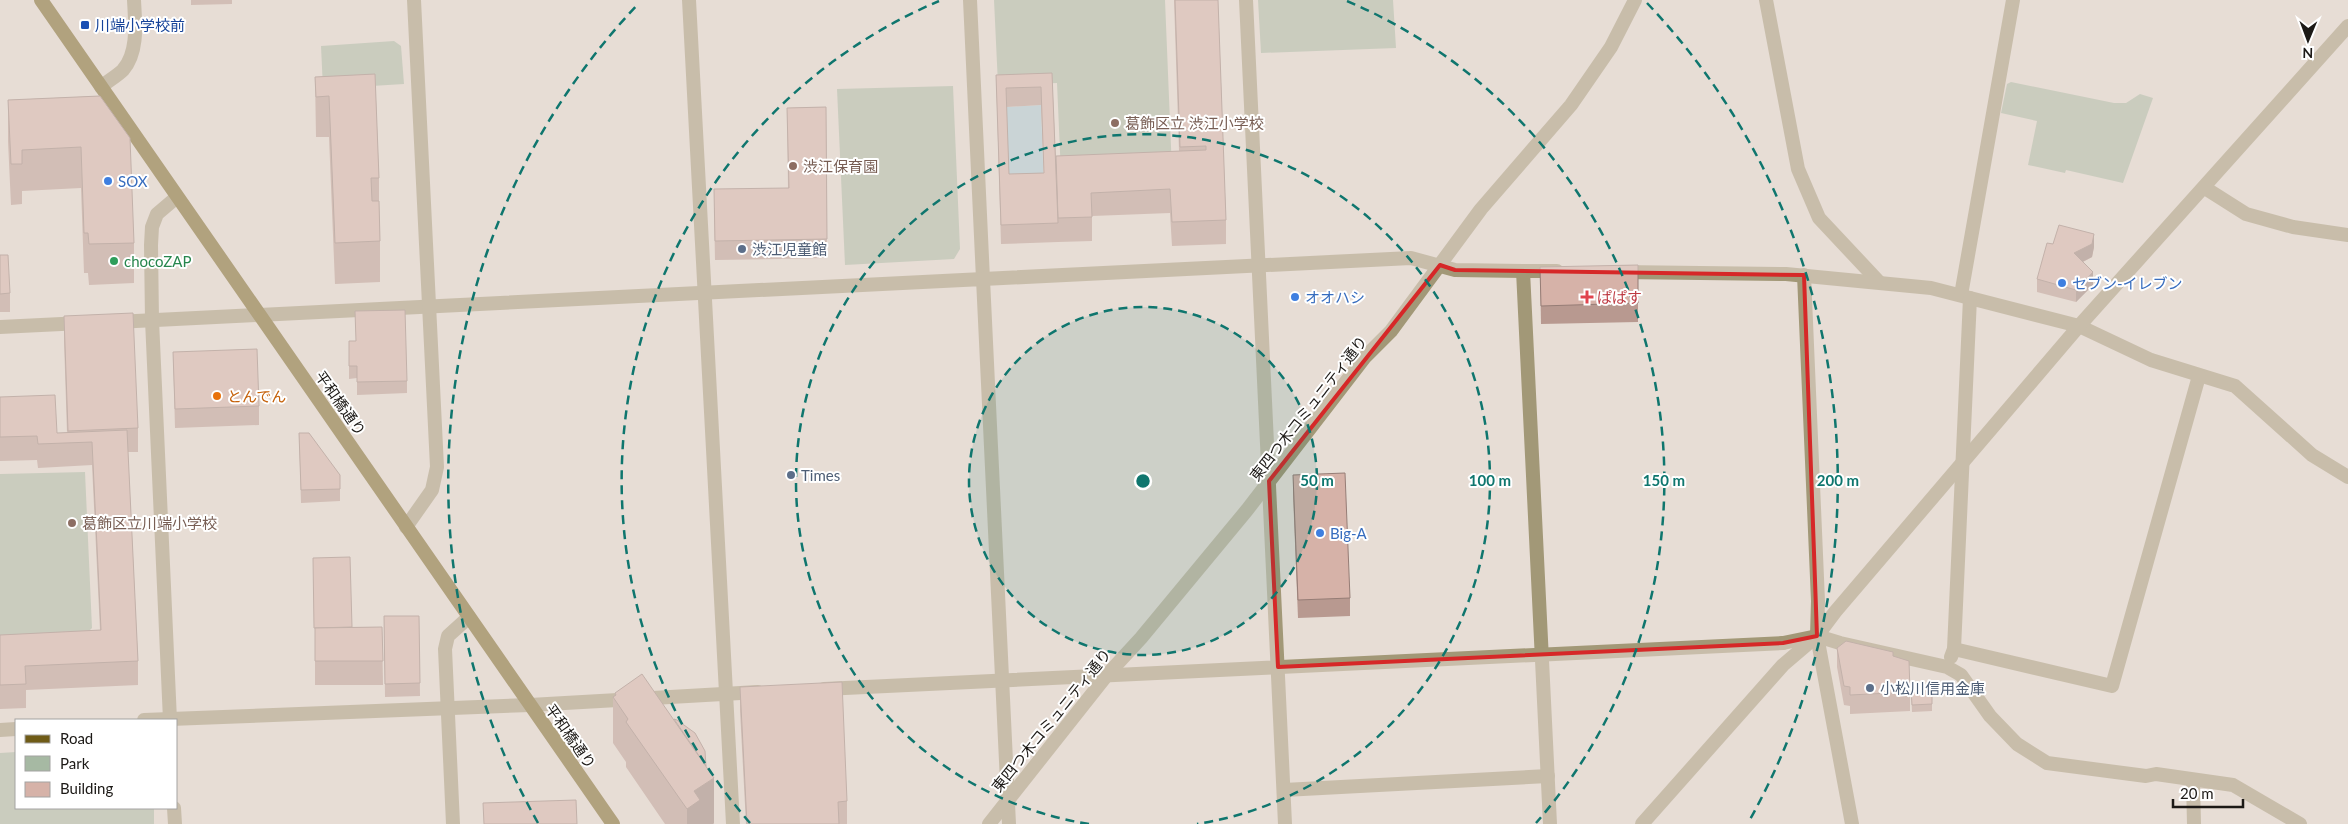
<svg xmlns="http://www.w3.org/2000/svg" width="2348" height="824" viewBox="0 0 2348 824" font-family="Lato,'Noto Sans JP',sans-serif">
<style>
.green{fill:#a6b9a3}
.water{fill:#a6cbd8}
.lines{fill:none;stroke-linecap:round;stroke-linejoin:round}
.minor{stroke:#a29877;stroke-width:14}
.tertiary{stroke:#a29877;stroke-width:14}
.primary{stroke:#6f5b16;stroke-width:14}
.wall{fill:#b89990;fill-rule:evenodd}
.shaded-wall{fill:#967d76}
.building{fill:#d6b2a8;stroke:#967d76;fill-rule:evenodd}
.marked{fill:none;stroke:#d62828;stroke-width:4;stroke-linejoin:round}
.ring{fill:none;stroke:#0f766e;stroke-width:2.5;stroke-dasharray:9 6}
.transit-dot{fill:#1a4fb4;stroke:#fff;stroke-width:2}
.education-dot{fill:#8d6e63;stroke:#fff;stroke-width:2}
.shop-dot{fill:#3f7fe0;stroke:#fff;stroke-width:2}
.service-dot{fill:#5c6f8a;stroke:#fff;stroke-width:2}
.leisure-dot{fill:#2e9e5b;stroke:#fff;stroke-width:2}
.health-dot{fill:#e0444e;stroke:#fff;stroke-width:2}
.food-dot{fill:#e8710a;stroke:#fff;stroke-width:2}
.labels{text-anchor:middle;dominant-baseline:central;stroke-width:4;stroke-linejoin:round;paint-order:stroke}
.transit-label{font-size:15px;fill:#164399;stroke:#fff;text-anchor:start}
.education-label{font-size:15px;fill:#785e54;stroke:#fff;text-anchor:start}
.shop-label{font-size:15px;fill:#366cbe;stroke:#fff;text-anchor:start}
.service-label{font-size:15px;fill:#4e5e75;stroke:#fff;text-anchor:start}
.leisure-label{font-size:15px;fill:#27864d;stroke:#fff;text-anchor:start}
.health-label{font-size:15px;fill:#be3a42;stroke:#fff;text-anchor:start}
.food-label{font-size:15px;fill:#c56008;stroke:#fff;text-anchor:start}
.street-label{font-size:15px;fill:#1c1916;stroke:#fff}
.centre{fill:#0f766e;stroke:#fff;stroke-width:2.5}
.ring-label{font-size:15px;text-anchor:middle;font-weight:bold;fill:#0f766e;stroke:#fff;stroke-width:4;stroke-linejoin:round;paint-order:stroke}
</style>
<rect width="100%" height="100%" fill="#e7ddd5"/>
<!-- green -->
<g class="green">
<polygon points="994,0 1165,0 1172,171 1061,175 1057,83 998,85"/>
<polygon points="1258,0 1393,0 1396,48 1261,53"/>
<polygon points="394,41 401,46 404,84 323,89 321,46"/>
<polygon points="2011,82 2114,103 2126,103 2140,94 2153,98 2123,183 2066,170 2065,173 2028,165 2037,121 2001,113 2007,84"/>
<polygon points="953,86 960,249 954,259 845,265 837,89"/>
<polygon points="85,472 92,628 77,643 0,647 0,474"/>
<polygon points="16,752 16,808 154,808 154,824 0,824 0,753"/>
</g>
<!-- water -->
<polygon class="water" points="1041,105 1044,192 1009,193 1006,107"/>
<g class="lines">
<!-- minor -->
<g class="minor">
<polyline points="689,0 733,824"/>
<polyline points="970,0 983,279"/>
<polyline points="1246,0 1285,824"/>
<polyline points="1766,0 1798,169 1819,218 1879,282"/>
<path d="M101 87C108 81 117 76 123 70 139 52 135 21 134 0"/>
<polyline points="2205,188 2246,214 2293,227 2348,235"/>
<polyline points="1621,272 1786,274 1931,288 2079,326 2151,360 2235,386 2312,455 2348,477"/>
<polyline points="1804,275 1818,601 1817,636 1852,824"/>
<polyline points="1961,295 2013,0"/>
<polyline points="116,322 983,279 1009,824"/>
<polyline points="0,327 82,323"/>
<polyline points="406,527 432,490 437,467 414,0"/>
<polyline points="1783,643 1817,636 1840,643 1947,667 1961,675 1990,716 2017,744 2047,763 2146,776 2156,774 2233,785 2300,824"/>
<polyline points="1954,649 2112,686 2199,376"/>
<polyline points="1951,657 1954,649 1970,298"/>
<polyline points="144,720 530,705"/>
<polyline points="0,730 16,729"/>
<polyline points="2193,780 2194,824"/>
<polyline points="1284,790 1548,776"/>
<polyline points="453,824 445,649 448,636 469,617"/>
<polyline points="989,824 1107,675 1141,638 1247,510 1365,357 1391,331 1481,209 1571,105 1611,47 1635,0"/>
<polyline points="1550,824 1523,271 1557,271"/>
<polyline points="1642,824 1783,665 1817,636 1835,612 2079,326 2348,26"/>
</g>
<!-- tertiary -->
<g class="tertiary">
<polyline points="983,279 1411,258 1455,270 1523,271"/>
<polyline points="824,689 1783,643"/>
<polyline points="530,705 758,692"/>
<polyline points="170,720 152,320 151,245 152,227 157,214 177,197"/>
<polyline points="174,808 175,824"/>
</g>
<!-- primary -->
<polyline class="primary" points="41,0 613,824"/>
</g>
<!-- wall -->
<g class="wall">
<polygon points="191,0 232,0 232,4 191,5"/>
<path d="M1174 0H1218L1226 220V244L1172 246 1170 213 1092 216V241L1058 242V234V242L1001 244 996 75 1052 73 1056 164 1179 151ZM1041 105 1044 173 1009 174 1006 107Z"/>
<polygon points="375,74 379,178 379,201 380,241 380,282 335,284 329,137 316,137 315,77"/>
<polygon points="100,96 134,243 134,283 89,285 88,273 84,273 81,188 22,191 22,204 11,205 8,141 8,100"/>
<polygon points="826,107 827,258 715,260 714,208 788,188 787,108"/>
<polygon points="2053,244 2094,247 2092,257 2083,262 2093,285 2076,302 2037,292 2037,279"/>
<polygon points="0,255 10,293 10,312 0,312"/>
<polygon points="1540,267 1638,303 1638,322 1541,324"/>
<polygon points="64,316 138,428 138,452 128,452 138,661 138,685 26,690 26,708 0,709 0,635 100,630 92,465 38,468 37,460 0,461 0,397 57,433 67,433 64,340"/>
<polygon points="349,341 407,381 407,393 357,395 357,378 349,379"/>
<polygon points="173,352 259,406 259,425 175,428"/>
<polygon points="299,433 340,475 340,501 301,503"/>
<polygon points="1293,475 1350,598 1350,616 1298,618 1293,494"/>
<polygon points="384,616 419,616 420,696 385,697"/>
<polygon points="352,627 382,627 383,685 315,685 315,641"/>
<polygon points="1837,648 1893,656 1910,692 1910,711 1850,714 1850,706 1844,705 1837,667"/>
<polygon points="740,687 847,801 847,824 746,824 740,711"/>
<polygon points="1932,688 1932,711 1912,712 1911,689"/>
<polygon points="615,693 706,766 714,823 713,824 665,824 626,767 626,762 613,743 613,697 615,696"/>
</g>
<!-- shaded-wall -->
<g class="shaded-wall">
<polygon points="2094,234 2094,247 2092,257 2074,266 2074,253"/>
<polygon points="2093,272 2093,285 2076,302 2076,290"/>
<polygon points="714,778 714,823 713,824 687,824 687,809 694,791"/>
</g>
<!-- building -->
<g class="building">
<polygon points="1175,0 1218,0 1226,220 1172,222 1170,189 1091,193 1092,217 1058,218 1056,156 1206,150 1206,146 1180,147"/>
<path d="M1052 73 1058 223 1001 225 996 75ZM1041 87 1044 173 1009 174 1006 88Z"/>
<polygon points="375,74 379,178 371,178 372,201 379,201 380,241 335,243 329,96 316,97 315,77"/>
<polygon points="100,96 130,138 134,243 89,244 88,233 84,233 81,147 22,150 22,164 11,164 8,100"/>
<polygon points="826,107 827,239 715,241 714,189 789,188 787,108"/>
<polygon points="2059,225 2094,234 2092,244 2074,253 2093,272 2076,290 2037,279 2047,243 2053,244"/>
<polygon points="0,255 8,255 10,293 0,294"/>
<polygon points="1638,265 1638,303 1541,306 1540,267"/>
<polygon points="405,310 407,381 357,382 357,366 349,366 349,341 356,341 355,311"/>
<polygon points="133,313 138,428 68,431 64,316"/>
<polygon points="257,349 259,406 175,409 173,352"/>
<polygon points="55,395 57,433 127,430 138,661 25,666 26,684 0,685 0,635 101,630 92,442 38,444 37,436 0,437 0,397"/>
<polygon points="299,433 309,433 340,475 340,489 301,490"/>
<polygon points="1345,473 1350,598 1298,600 1293,475"/>
<polygon points="350,557 352,627 314,628 313,558"/>
<polygon points="384,616 419,616 420,683 385,684"/>
<polygon points="382,627 383,661 315,661 315,628"/>
<polygon points="1846,641 1893,652 1893,656 1909,661 1910,692 1850,695 1850,687 1844,686 1837,648"/>
<polygon points="642,674 714,778 694,791 700,800 687,809 626,722 628,719 613,697 616,695 615,693"/>
<polygon points="842,682 847,801 838,802 839,824 747,824 740,687"/>
<polygon points="1932,688 1932,704 1912,705 1911,689"/>
<polygon points="674,719 677,720 695,733 705,751 706,766"/>
<polygon points="576,800 577,824 484,824 483,803"/>
</g>
<!-- marked area -->
<path d="M0 0H2348V824H0ZM1440 265 1455 270 1804 275 1817 636 1783 643 1278 667 1269 481Z" fill="#e7ddd5" fill-opacity=".55" fill-rule="evenodd"/>
<path class="marked" d="M1440 265 1455 270 1804 275 1817 636 1783 643 1278 667 1269 481Z"/>
<!-- distance rings -->
<circle cx="1143" cy="481" r="174" fill="#0f766e" fill-opacity=".12"/>
<g class="ring">
<circle cx="1143" cy="481" r="174"/>
<path d="M1089 824A347 347 0 1 1 1197 824"/>
<path d="M750 823A521 521 0 0 1 939 1M1347 1A521 521 0 0 1 1536 823"/>
<path d="M538 823A695 695 0 0 1 639 3M1647 3A695 695 0 0 1 1748 823"/>
</g>
<!-- markers -->
<rect class="transit-dot" x="80" y="20" width="10" height="10" rx="2.5"/>
<g class="education-dot">
<circle cx="1115" cy="123" r="5"/>
<circle cx="793" cy="166" r="5"/>
<circle cx="72" cy="523" r="5"/>
</g>
<g class="shop-dot">
<circle cx="108" cy="181" r="5"/>
<circle cx="2062" cy="283" r="5"/>
<circle cx="1295" cy="297" r="5"/>
<circle cx="1320" cy="533" r="5"/>
</g>
<g class="service-dot">
<circle cx="742" cy="249" r="5"/>
<circle cx="791" cy="475" r="5"/>
<circle cx="1870" cy="688" r="5"/>
</g>
<circle class="leisure-dot" cx="114" cy="261" r="5"/>
<path class="health-dot" d="M1584.5 289.5h5v5h5v5h-5v5h-5v-5h-5v-5h5z"/>
<circle class="food-dot" cx="217" cy="396" r="5"/>
<g class="labels">
<!-- transit labels -->
<g class="transit-label">
<text x="95" y="25">川端小学校前</text>
</g>
<!-- education labels -->
<g class="education-label">
<text x="1125" y="123">葛飾区立 渋江小学校</text>
<text x="803" y="166">渋江保育園</text>
<text x="82" y="523">葛飾区立川端小学校</text>
</g>
<!-- shop labels -->
<g class="shop-label">
<text x="118" y="181">SOX</text>
<text x="2072" y="283">セブン-イレブン</text>
<text x="1305" y="297">オオハシ</text>
<text x="1330" y="533">Big-A</text>
</g>
<!-- service labels -->
<g class="service-label">
<text x="752" y="249">渋江児童館</text>
<text x="801" y="475">Times</text>
<text x="1880" y="688">小松川信用金庫</text>
</g>
<!-- leisure labels -->
<g class="leisure-label">
<text x="124" y="261">chocoZAP</text>
</g>
<!-- health labels -->
<g class="health-label">
<text x="1597" y="297">ぱぱす</text>
</g>
<!-- food labels -->
<g class="food-label">
<text x="227" y="396">とんでん</text>
</g>
<!-- street labels -->
<g class="street-label">
<text transform="translate(341 403) rotate(55)">平和橋通り</text>
<text transform="translate(1308 408) rotate(-52)">東四つ木コミュニティ通り</text>
<text transform="translate(1051 720) rotate(-51)">東四つ木コミュニティ通り</text>
<text transform="translate(571 736) rotate(55)">平和橋通り</text>
</g>
</g>
<circle cx="1143" cy="481" r="8" class="centre"/>
<g class="ring-label">
<text x="1317" y="486">50 m</text>
<text x="1490" y="486">100 m</text>
<text x="1664" y="486">150 m</text>
<text x="1838" y="486">200 m</text>
</g>
<!-- legend -->
<rect x="15" y="719" width="162" height="90" fill="#ffffff" stroke="#a4a3a2"/>
<rect x="25" y="735" width="25" height="8" fill="#6f5b16" stroke="#a4a3a2"/>
<text x="60" y="744" font-size="15" fill="#1c1916">Road</text>
<rect x="25" y="756" width="25" height="15" fill="#a6b9a3" stroke="#a4a3a2"/>
<text x="60" y="769" font-size="15" fill="#1c1916">Park</text>
<rect x="25" y="782" width="25" height="15" fill="#d6b2a8" stroke="#a4a3a2"/>
<text x="60" y="794" font-size="15" fill="#1c1916">Building</text>
<!-- north arrow -->
<g transform="translate(2308 40) rotate(181)" stroke="#ffffff" stroke-width="4" paint-order="stroke">
<path d="M0-4L9 19L0 12L-9 19Z" fill="#1c1916"/>
<text y="-8" font-size="14" font-weight="bold" text-anchor="middle" fill="#1c1916">N</text>
</g>
<!-- scale -->
<path d="M2173 799v8h70v-8" fill="none" stroke="#1c1916" stroke-width="2.5"/>
<text x="2180" y="799" font-size="15" fill="#1c1916" stroke="#ffffff" stroke-width="4" paint-order="stroke">20 m</text>
</svg>
